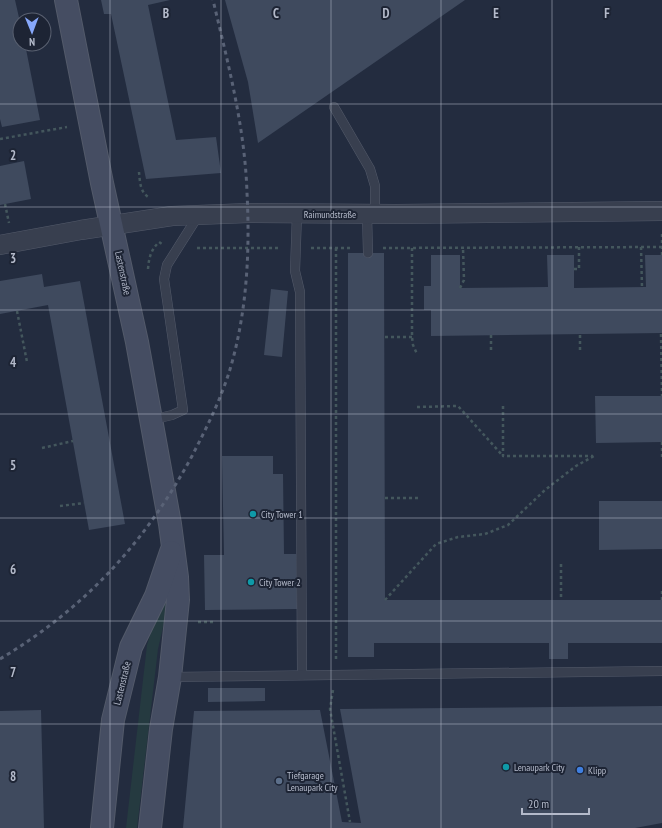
<svg xmlns="http://www.w3.org/2000/svg" width="662" height="828" viewBox="0 0 662 828" font-family="'PT Sans Narrow',sans-serif">
<style>
.green{fill:#253a40}
.building{fill:#3f4a5e}
.lines{fill:none;stroke-linecap:round;stroke-linejoin:round}
.lane-casing{stroke:#535a6a;stroke-width:10}
.street-casing{stroke:#535a6a;stroke-width:20}
.secondary-casing{stroke:#535a6a;stroke-width:24}
.path{stroke:#44575d;stroke-width:2.5;stroke-dasharray:3 3;stroke-linecap:butt}
.lane{stroke:#383f4f;stroke-width:9}
.street{stroke:#383f4f;stroke-width:19}
.secondary{stroke:#454d62;stroke-width:22}
.rail{stroke:#596276;stroke-width:3;stroke-dasharray:4 4;stroke-linecap:butt}
.grid{fill:none;stroke:#b4baca;stroke-width:1;stroke-opacity:0.55}
.culture-dot{fill:#0f9aa8;stroke:#1d2434;stroke-width:1.5}
.shop-dot{fill:#3f7fe0;stroke:#1d2434;stroke-width:1.5}
.service-dot{fill:#5c6f8a;stroke:#1d2434;stroke-width:1.5}
.labels{text-anchor:middle;dominant-baseline:central;stroke-width:4;stroke-linejoin:round;paint-order:stroke}
.street-label{font-size:10px;fill:#b4baca;stroke:#1d2434}
.poi-label{font-size:10px;fill:#b4baca;stroke:#1d2434;text-anchor:start}
.grid-label{font-size:13px;text-anchor:middle;font-weight:bold;fill:#b4baca;stroke:#1d2434;stroke-width:4;stroke-linejoin:round;paint-order:stroke}
</style>
<rect width="100%" height="100%" fill="#232c3f"/>
<!-- green -->
<polygon class="green" points="166,599 168,605 158,649 137,828 126,828 147,645 151,632"/>
<!-- building -->
<g class="building">
<polygon points="0,0 15,0 20,22 20,44 25,44 40,120 2,127 0,119"/>
<polygon points="101,0 170,0 148,5 176,140 216,137 221,173 146,179 111,14 104,14"/>
<polygon points="225,0 465,0 258,143 248,82"/>
<polygon points="24,161 31,199 0,205 0,166"/>
<polygon points="348,253 384,253 385,600 662,600 662,643 568,643 568,659 549,659 549,643 374,643 374,657 348,657"/>
<polygon points="431,255 460,255 460,288 548,287 547,255 574,255 574,288 646,287 645,255 662,255 662,333 431,336 431,310 424,310 424,286 431,286"/>
<polygon points="42,274 44,287 80,281 125,524 89,530 48,305 0,314 0,281"/>
<polygon points="271,289 288,291 282,357 264,355"/>
<polygon points="595,396 662,396 662,442 596,443"/>
<polygon points="222,456 273,456 273,474 283,474 284,554 296,554 297,609 205,610 204,555 224,555"/>
<polygon points="599,501 662,501 662,549 599,550"/>
<polygon points="208,688 265,688 265,701 208,702"/>
<polygon points="662,706 662,823 635,828 183,828 194,711 320,710 342,822 361,823 340,709"/>
<polygon points="41,710 44,828 0,828 0,711"/>
</g>
<g class="lines">
<!-- lane casing -->
<g class="lane-casing">
<g id="lane">
<polyline points="334,107 370,169 375,186 375,214"/>
<polyline points="297,214 295,271 300,292 302,675"/>
<polyline points="367,214 368,253"/>
<polyline points="151,420 172,415 183,410 164,279 167,265 198,216"/>
<polyline points="170,677 662,671"/>
</g>
</g>
<!-- street casing -->
<g class="street-casing">
<polyline id="street" points="0,245 81,230 172,216 248,213 396,214 662,211"/>
</g>
<!-- secondary casing -->
<g class="secondary-casing">
<g id="secondary">
<polyline points="66,0 102,183 137,342 170,524 177,577 178,600 170,677 161,729 150,828"/>
<polyline points="102,828 113,720 131,647 156,596 171,552"/>
</g>
</g>
<!-- path -->
<g class="path">
<polyline points="0,139 67,127"/>
<path d="M139 172C140 182 140 193 150 198"/>
<polyline points="5,204 9,223"/>
<polyline points="641,247 642,287"/>
<polyline points="197,248 280,248"/>
<polyline points="311,248 352,248"/>
<polyline points="336,248 336,659"/>
<polyline points="383,248 662,247"/>
<polyline points="412,248 412,337 413,345 417,354"/>
<polyline points="662,255 662,231"/>
<path d="M148 269C149 257 151 250 159 242L162 244"/>
<polyline points="574,269 579,269 579,247"/>
<polyline points="460,288 464,280 463,248"/>
<polyline points="17,311 27,362"/>
<polyline points="661,334 662,396"/>
<polyline points="491,335 491,353"/>
<polyline points="580,335 580,353"/>
<polyline points="385,337 412,337"/>
<polyline points="503,406 503,456 593,456"/>
<polyline points="417,407 458,406 503,456"/>
<polyline points="662,442 662,460"/>
<polyline points="42,448 73,441"/>
<polyline points="385,498 418,498"/>
<polyline points="60,506 84,503"/>
<polyline points="561,564 561,600"/>
<polyline points="385,600 436,544 458,537 485,534 508,525 545,490 576,466 594,456"/>
<polyline points="662,600 662,590"/>
<polyline points="198,622 214,622"/>
<polyline points="333,690 330,709 350,822"/>
</g>
<!-- lane -->
<use href="#lane" class="lane"/>
<!-- street -->
<use href="#street" class="street"/>
<!-- secondary -->
<use href="#secondary" class="secondary"/>
<!-- rail -->
<path class="rail" d="M0 659C85 608 145 543 192 456 207 427 222 397 231 366 247 310 250 251 247 193 245 128 228 63 213 0"/>
</g>
<!-- grid -->
<path class="grid" d="M110 0V828M221 0V828M331 0V828M441 0V828M552 0V828M0 104H662M0 207H662M0 310H662M0 414H662M0 518H662M0 621H662M0 724H662"/>
<!-- markers -->
<g class="culture-dot">
<circle cx="253" cy="514" r="4"/>
<circle cx="251" cy="582" r="4"/>
<circle cx="506" cy="767" r="4"/>
</g>
<circle class="shop-dot" cx="580" cy="770" r="4"/>
<circle class="service-dot" cx="279" cy="781" r="4"/>
<g class="labels">
<!-- street labels -->
<g class="street-label">
<text x="330" y="214">Raimundstraße</text>
<text transform="translate(123 273) rotate(78)">Lastenstraße</text>
<text transform="translate(122 683) rotate(-76)">Lastenstraße</text>
</g>
<!-- poi labels -->
<g class="poi-label">
<text x="261" y="514">City Tower 1</text>
<text x="259" y="582">City Tower 2</text>
<text x="514" y="767">Lenaupark City</text>
<text x="588" y="770">Klipp</text>
<text x="287" y="775">Tiefgarage<tspan x="287" dy="12">Lenaupark City</tspan></text>
</g>
</g>
<g class="grid-label">
<text x="166" y="18">B</text>
<text x="276" y="18">C</text>
<text x="386" y="18">D</text>
<text x="496" y="18">E</text>
<text x="607" y="18">F</text>
<text x="13" y="160">2</text>
<text x="13" y="263">3</text>
<text x="13" y="367">4</text>
<text x="13" y="470">5</text>
<text x="13" y="574">6</text>
<text x="13" y="677">7</text>
<text x="13" y="781">8</text>
</g>
<!-- north arrow -->
<g transform="translate(32 32) rotate(179)"><circle r="19" fill="#1d2434" stroke="#596070"/>
<path d="M0-3L7 15L0 10L-7 15Z" fill="#87a8fb"/>
<text y="-6" font-size="11" font-weight="bold" text-anchor="middle" fill="#b4baca">N</text>
</g>
<!-- scale -->
<path d="M522 808v6h67v-6" fill="none" stroke="#b4baca" stroke-width="2"/>
<text x="528" y="808" font-size="12" fill="#b4baca" stroke="#1d2434" stroke-width="3" paint-order="stroke">20 m</text>
</svg>
